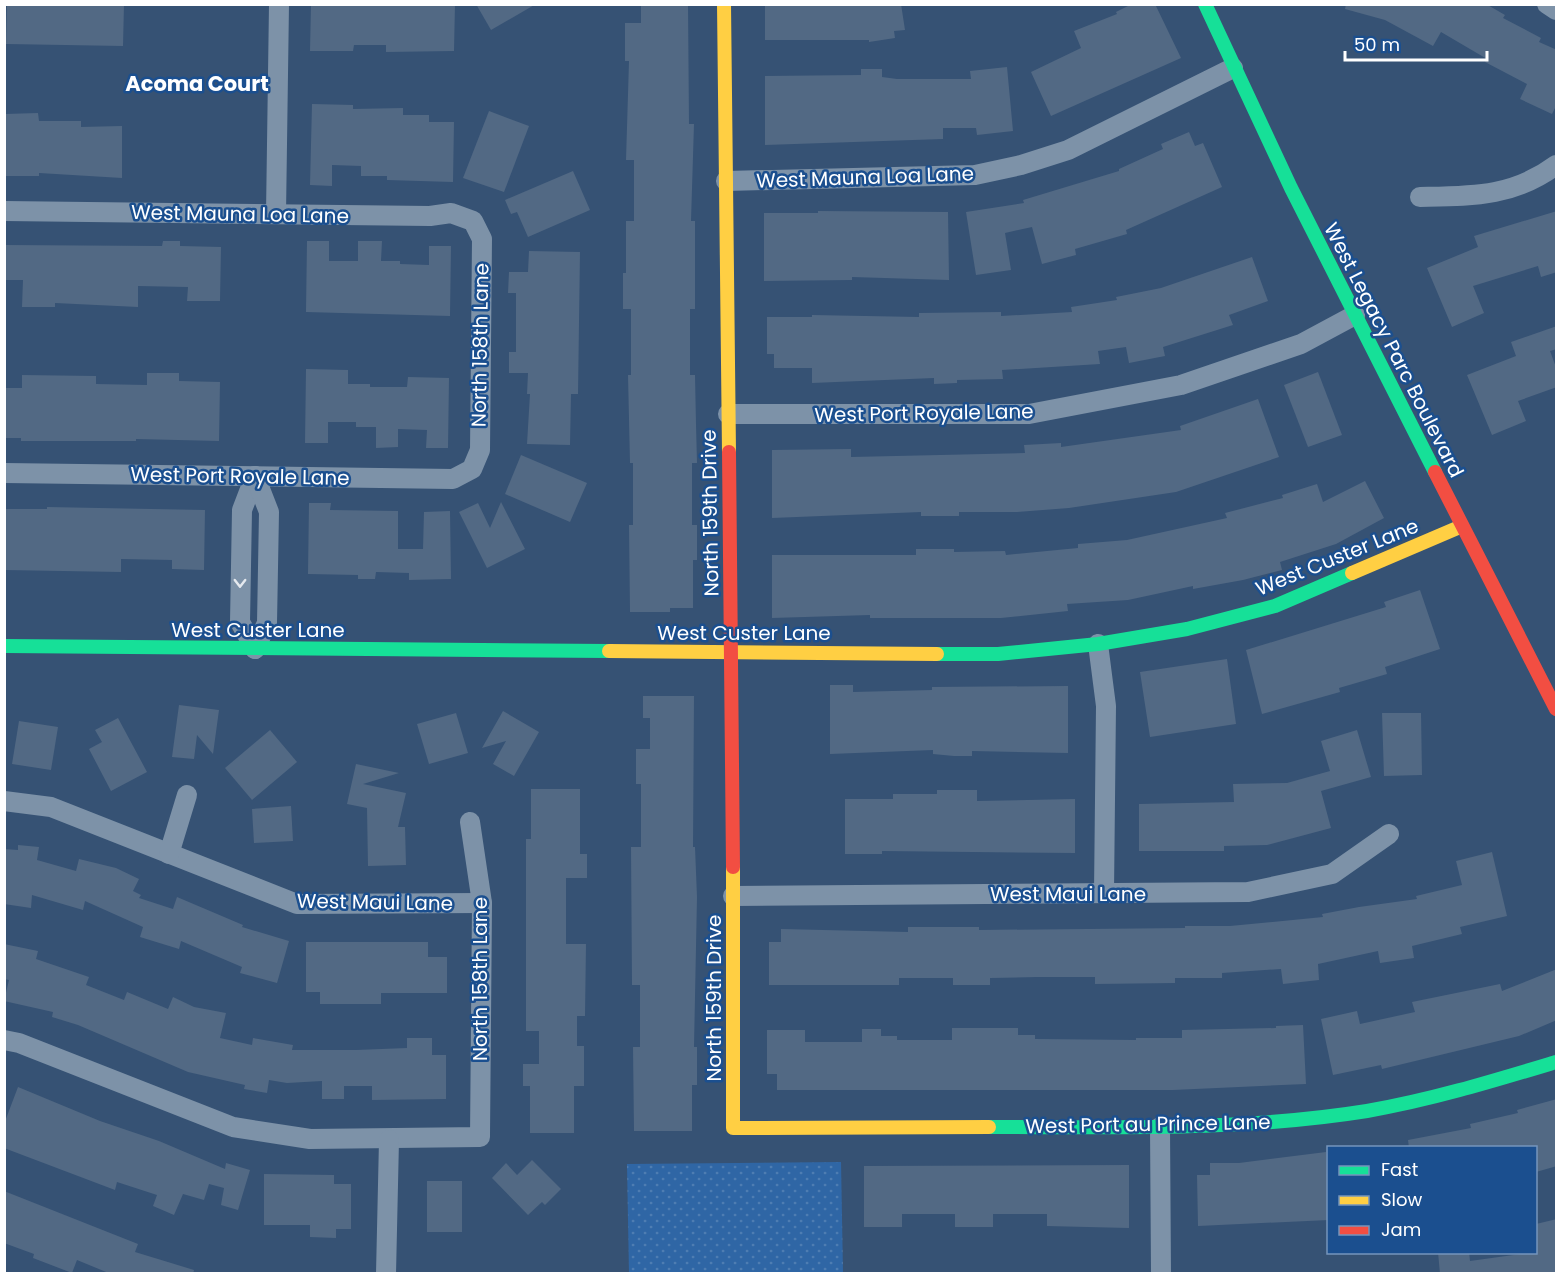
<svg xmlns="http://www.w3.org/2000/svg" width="1561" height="1278" viewBox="0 0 1561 1278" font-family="Poppins,sans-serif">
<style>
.grass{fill:url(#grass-dots)}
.building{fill:#526984}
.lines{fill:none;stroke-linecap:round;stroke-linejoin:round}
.street{stroke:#7d92a8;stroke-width:20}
.fast{stroke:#16e098;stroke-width:14}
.slow{stroke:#ffcf43;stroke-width:14}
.jam{stroke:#f24e42;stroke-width:14}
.oneway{stroke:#e5e9ee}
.labels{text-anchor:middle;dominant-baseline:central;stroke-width:5;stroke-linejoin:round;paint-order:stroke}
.street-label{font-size:20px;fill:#fff;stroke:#1b4f8f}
.neighbourhood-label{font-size:21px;font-weight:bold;fill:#fff;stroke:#1b4f8f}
</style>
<defs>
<pattern id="grass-dots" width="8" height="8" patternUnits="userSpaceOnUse" patternTransform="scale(1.5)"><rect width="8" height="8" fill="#2f66a5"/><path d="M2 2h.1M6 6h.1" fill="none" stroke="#4e7db2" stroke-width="1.8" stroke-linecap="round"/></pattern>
</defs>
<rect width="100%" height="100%" fill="#365274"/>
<!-- grass -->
<polygon class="grass" points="841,1162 843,1273 629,1273 627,1164"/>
<!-- building -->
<g class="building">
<polygon points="7,4 124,4 123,46 6,44"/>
<polygon points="311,4 455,4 454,51 386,52 386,45 354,45 353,51 310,51"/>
<polygon points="476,4 536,4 491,30"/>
<polygon points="641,4 688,4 689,124 694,124 691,221 695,221 695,309 690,309 690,375 695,375 696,424 697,463 692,463 692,525 697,525 697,560 693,560 693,608 670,608 670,612 630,612 629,525 633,525 633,463 630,463 628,375 631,375 631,309 623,309 623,273 626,273 626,221 634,221 634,160 626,160 629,61 625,61 625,23 641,23"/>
<polygon points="765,4 901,4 905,30 894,31 895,38 869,42 869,40 765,40"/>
<polygon points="1132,4 1155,4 1181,58 1051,116 1031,72 1081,48 1074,31 1117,14 1116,12"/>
<polygon points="1346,4 1486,4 1505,15 1503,18 1541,38 1539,42 1557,50 1557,104 1552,114 1520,99 1527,84 1485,62 1487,59 1441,32 1433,46 1385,20 1345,9"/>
<polygon points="1007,67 1013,131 977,135 976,128 943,128 943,139 765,145 765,76 861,75 861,69 882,69 882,77 897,79 971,79 970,71"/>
<polygon points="312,104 353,105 353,109 403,108 403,115 429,115 429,122 454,122 453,182 387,180 387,176 361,176 361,166 332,165 332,186 310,185"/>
<polygon points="489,111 529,126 504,192 463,178"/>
<polygon points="38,113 39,121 81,121 81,127 122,126 122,178 39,173 39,176 5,176 5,114"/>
<polygon points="1189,132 1195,146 1203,143 1222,187 1126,230 1127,234 1075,249 1076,255 1042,264 1032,227 1005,233 1011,270 976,275 966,212 1024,203 1023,200 1119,171 1119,169 1163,149 1161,144"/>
<polygon points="573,171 590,210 528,237 517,212 511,214 505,200"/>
<polygon points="818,211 948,212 949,280 852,277 852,280 764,281 764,213 818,213"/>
<polygon points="1557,211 1557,272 1541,277 1538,266 1473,286 1484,313 1452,327 1427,268 1478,247 1474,236"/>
<polygon points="163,241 180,241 180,246 221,247 220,301 187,301 188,287 138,286 138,307 55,303 55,307 22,307 23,280 4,280 4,245 162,246"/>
<polygon points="307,241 329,241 329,261 358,261 358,241 382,241 381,261 400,261 400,264 429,265 429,246 451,246 450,316 306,312"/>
<polygon points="529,251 580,252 578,394 571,394 570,445 527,444 530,394 527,394 528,373 509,373 509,352 516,352 516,293 508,293 509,272 528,272"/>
<polygon points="1252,257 1268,301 1229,315 1233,325 1163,347 1165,356 1129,363 1126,347 1098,351 1100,364 1002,370 1003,379 957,380 957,383 934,384 934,378 812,383 812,368 774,368 774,354 767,354 767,317 812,317 812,315 919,317 919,313 1001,312 1001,316 1072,312 1071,307 1117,300 1116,297 1161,288"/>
<polygon points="1557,326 1557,349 1550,351 1557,370 1557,387 1518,401 1526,421 1492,435 1467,375 1516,356 1511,342"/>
<polygon points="306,369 348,370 348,384 370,384 370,387 407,387 408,377 449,378 448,448 426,448 427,430 398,429 398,447 376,448 376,427 356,427 356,422 328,422 328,443 305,443"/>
<polygon points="1318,372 1342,435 1308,447 1284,385"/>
<polygon points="147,373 179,373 179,381 220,382 219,441 136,439 136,441 21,441 21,438 4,438 4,388 22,388 22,375 96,376 96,384 147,385"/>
<polygon points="1258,399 1279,457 1176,492 1069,508 1017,512 959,512 959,516 921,516 921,512 772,518 772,450 851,449 851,457 1025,453 1024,445 1061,443 1061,447 1181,430 1180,426"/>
<polygon points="521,455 587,483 570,522 505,494"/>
<polygon points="1365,481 1384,518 1336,544 1280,562 1282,570 1243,580 1193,589 1193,586 1128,600 1067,604 1068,611 1001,618 870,618 870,615 772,618 772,555 916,555 916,549 954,549 954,552 1005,551 1006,555 1078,548 1078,544 1127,540 1227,518 1225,513 1283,498 1282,495 1317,484 1323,502"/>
<polygon points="501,502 525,549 487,568 459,512 478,503 490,528"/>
<polygon points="309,503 331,503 330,510 398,511 398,549 423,549 424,512 450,511 451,579 409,580 409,573 376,572 375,579 358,579 358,575 308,574"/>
<polygon points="47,507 205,510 204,570 172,569 172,560 121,559 121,572 4,570 5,509 47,509"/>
<polygon points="1420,590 1440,649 1385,667 1387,674 1339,688 1340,692 1262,714 1246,650 1386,607 1384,602"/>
<polygon points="1227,659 1236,724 1150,737 1140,672"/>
<polygon points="830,685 853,685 853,692 932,690 932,687 1068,686 1068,753 972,751 972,756 954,756 933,754 933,750 830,754"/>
<polygon points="643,696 694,696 693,847 695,847 697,897 694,1047 697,1047 697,1085 692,1085 692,1131 634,1131 633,1047 640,1047 640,985 632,985 631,847 641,847 641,784 636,784 636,749 650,749 650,718 643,718"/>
<polygon points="179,705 219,710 213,754 197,735 194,759 172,757"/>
<polygon points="503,711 539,732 514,776 493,764 506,741 482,748"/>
<polygon points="456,713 468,753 429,764 417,724"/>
<polygon points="1382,713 1421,713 1422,775 1384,776"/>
<polygon points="118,718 147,772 111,791 89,749 102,742 95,730"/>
<polygon points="19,721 58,727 51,770 12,764"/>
<polygon points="270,730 297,762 252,800 225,768"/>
<polygon points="1357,730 1371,777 1321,791 1331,828 1267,845 1224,846 1224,851 1139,851 1139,804 1234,802 1233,784 1287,783 1330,771 1321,741"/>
<polygon points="356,764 399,773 363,784 406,793 398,827 405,827 406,865 368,866 367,808 347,804"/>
<polygon points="531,789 580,789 580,854 587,854 587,878 566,878 566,944 586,944 585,1016 577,1016 577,1046 584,1046 584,1086 574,1086 574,1133 530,1133 530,1086 523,1086 523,1064 539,1064 539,1031 526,1031 526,839 531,839"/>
<polygon points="937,790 977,790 977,801 1075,799 1075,853 882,851 882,854 845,854 845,799 893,799 893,794 937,794"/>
<polygon points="291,806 293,841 254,843 252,809"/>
<polygon points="18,845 39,847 37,860 76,871 79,859 116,868 139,879 133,891 141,895 139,898 173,909 177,897 243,925 242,927 289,941 277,983 240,973 242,967 181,941 179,949 140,937 143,927 85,901 83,910 32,895 31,908 4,904 4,849 18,850"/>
<polygon points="1492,852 1507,916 1460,927 1462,934 1412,946 1414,958 1380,963 1378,951 1318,964 1319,980 1283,984 1281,969 1222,973 1222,978 1175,978 1175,983 1095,984 1095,977 1037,977 990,978 990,985 953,985 953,978 899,978 899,985 769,985 769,942 781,942 781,929 908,932 908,927 979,927 979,930 1185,928 1185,926 1230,926 1323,917 1322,914 1359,907 1417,899 1416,896 1462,885 1456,861"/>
<polygon points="306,942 428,942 428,957 447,957 447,993 381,993 381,1004 320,1004 320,992 306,992"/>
<polygon points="4,944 38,951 36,959 89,977 86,985 124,1000 127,992 168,1009 173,997 194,1007 226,1013 220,1038 252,1045 253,1038 293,1045 292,1050 356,1050 407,1048 407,1038 432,1038 432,1055 446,1055 446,1099 372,1100 372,1086 344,1086 344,1099 322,1099 322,1081 287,1083 269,1080 267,1093 244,1089 245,1085 188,1072 78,1025 52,1017 53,1012 4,1001 9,980 4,979"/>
<polygon points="1557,969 1557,1020 1519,1036 1382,1069 1381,1065 1333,1075 1321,1019 1357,1011 1360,1024 1415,1012 1412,1002 1500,984 1502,991"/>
<polygon points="1303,1025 1306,1084 1173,1090 777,1090 777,1074 767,1074 767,1030 805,1030 805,1042 862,1042 862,1029 881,1029 881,1036 897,1036 897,1040 952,1040 952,1028 1018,1028 1018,1035 1035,1035 1035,1039 1136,1040 1136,1038 1182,1038 1182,1030 1276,1028 1276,1026"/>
<polygon points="18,1087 100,1121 159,1141 225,1169 226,1163 250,1170 238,1210 221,1205 224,1188 209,1184 204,1200 183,1194 174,1215 153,1206 157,1195 117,1182 115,1190 4,1148 4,1124"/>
<polygon points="1557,1099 1557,1166 1536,1172 1536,1148 1409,1148 1408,1140 1471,1128 1470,1124 1518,1113 1517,1110"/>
<polygon points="1326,1152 1329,1220 1198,1226 1197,1175 1210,1175 1210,1163 1239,1163"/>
<polygon points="532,1160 561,1189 545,1205 542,1202 528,1215 492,1178 506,1163 517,1175"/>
<polygon points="1129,1165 1129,1228 1047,1226 1047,1214 993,1214 993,1227 955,1227 955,1214 902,1214 902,1227 864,1227 864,1166"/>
<polygon points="264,1174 334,1175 334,1184 351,1184 351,1229 336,1229 336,1238 310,1237 310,1225 264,1225"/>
<rect x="427" y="1181" width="35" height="51"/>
<polygon points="4,1191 138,1244 135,1252 194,1270 193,1274 111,1274 77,1260 72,1273 33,1258 34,1254 4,1243"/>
<polygon points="1557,1219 1557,1274 1440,1274 1438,1252 1469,1252 1470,1261 1536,1252 1536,1224"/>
</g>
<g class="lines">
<!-- street -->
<g class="street">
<polyline points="1547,4 1556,10"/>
<polyline points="726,181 975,175 1021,165 1068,150 1233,68"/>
<path d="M1420 197C1472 196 1513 197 1556 165"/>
<polyline points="4,211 430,216 451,213 473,221 482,239 480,450 472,469 453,479 4,473"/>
<polyline points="276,214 279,4"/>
<polyline points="728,414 1029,414 1181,385 1301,344 1355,315"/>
<polyline points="255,476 242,510 240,622 255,649"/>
<polyline points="255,476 269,512 267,623 255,649"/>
<polyline points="1098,644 1106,706 1104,893"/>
<polyline points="4,801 51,807 297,904 482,903"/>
<polyline points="169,854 187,795"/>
<polyline points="733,896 1248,892 1332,874 1389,834"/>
<polyline points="4,1040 19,1043 233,1127 310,1139 480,1137 482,903 470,822"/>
<polyline points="1160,1127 1161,1274"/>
<polyline points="386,1274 389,1140"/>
</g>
<!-- fast -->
<g class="fast">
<polyline points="1205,4 1291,188 1435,472"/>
<polyline points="4,646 609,651"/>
<polyline points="937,654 998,654 1098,644 1187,629 1275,606 1352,573"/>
<path d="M989 1127C1115 1127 1242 1131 1367 1111 1431 1100 1493 1081 1556 1062"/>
</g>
<!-- slow -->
<g class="slow">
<polyline points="724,4 729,452"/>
<polyline points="1352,573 1462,526"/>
<polyline points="609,651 937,654"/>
<polyline points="733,867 733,1128 989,1127"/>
</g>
<!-- jam -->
<g class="jam">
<polyline points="729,452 733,867"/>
<polyline points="1435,472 1556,709"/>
</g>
</g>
<!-- one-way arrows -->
<defs><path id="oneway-chevron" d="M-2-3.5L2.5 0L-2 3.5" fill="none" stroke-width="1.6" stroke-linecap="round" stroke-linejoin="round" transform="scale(1.5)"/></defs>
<use class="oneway" href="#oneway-chevron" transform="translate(240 583) rotate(90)"/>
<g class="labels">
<!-- street labels -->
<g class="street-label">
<text transform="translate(865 177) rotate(-2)">West Mauna Loa Lane</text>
<text transform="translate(240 214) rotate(1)">West Mauna Loa Lane</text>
<text transform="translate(480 345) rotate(-89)">North 158th Lane</text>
<text transform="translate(1394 350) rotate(63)">West Legacy Parc Boulevard</text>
<text transform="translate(924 413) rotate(-1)">West Port Royale Lane</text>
<text transform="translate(240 476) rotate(1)">West Port Royale Lane</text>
<text transform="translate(710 513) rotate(-91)">North 159th Drive</text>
<text transform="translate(1337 557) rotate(-22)">West Custer Lane</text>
<text x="258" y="630">West Custer Lane</text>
<text x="744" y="633">West Custer Lane</text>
<text x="1068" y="894">West Maui Lane</text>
<text transform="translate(375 902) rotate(1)">West Maui Lane</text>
<text transform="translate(480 979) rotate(-90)">North 158th Lane</text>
<text transform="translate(714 998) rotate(-90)">North 159th Drive</text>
<text transform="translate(1148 1124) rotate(-1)">West Port au Prince Lane</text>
</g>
<!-- neighbourhood labels -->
<g class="neighbourhood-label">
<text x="197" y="83">Acoma Court</text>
</g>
</g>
<!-- border -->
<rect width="1561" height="1278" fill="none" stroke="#ffffff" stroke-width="12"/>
<!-- legend -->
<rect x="1327" y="1146" width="210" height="108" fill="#1b4f8f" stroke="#7695bc" stroke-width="1.5"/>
<rect x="1339" y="1166" width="30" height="9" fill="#16e098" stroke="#7695bc" stroke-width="1.5"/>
<text x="1381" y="1176" font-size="18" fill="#ffffff">Fast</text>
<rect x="1339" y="1196" width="30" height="9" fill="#ffcf43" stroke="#7695bc" stroke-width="1.5"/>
<text x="1381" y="1206" font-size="18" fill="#ffffff">Slow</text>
<rect x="1339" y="1226" width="30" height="9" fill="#f24e42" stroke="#7695bc" stroke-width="1.5"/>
<text x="1381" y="1236" font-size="18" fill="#ffffff">Jam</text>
<!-- scale -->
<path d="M1345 51v9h142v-9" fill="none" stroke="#ffffff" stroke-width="3"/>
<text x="1354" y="51" font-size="18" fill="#ffffff" stroke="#1b4f8f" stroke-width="4.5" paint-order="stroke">50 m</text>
</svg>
